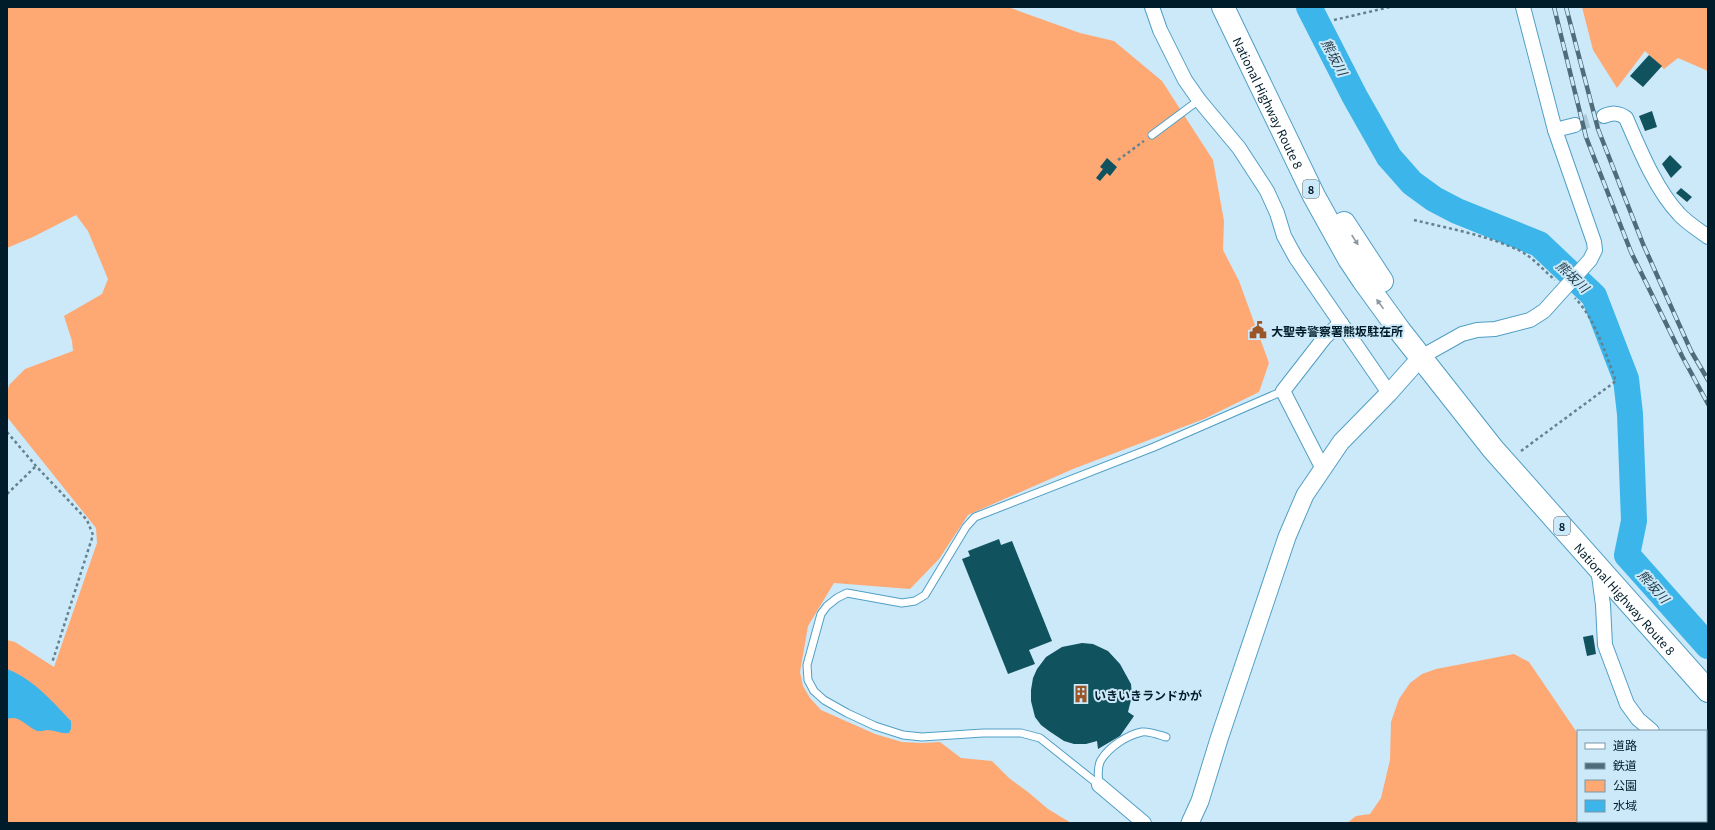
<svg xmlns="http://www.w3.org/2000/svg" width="1715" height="830" viewBox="0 0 1715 830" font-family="Georgia,'Noto Sans JP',serif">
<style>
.green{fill:#fea874}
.water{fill:#3bb5ea}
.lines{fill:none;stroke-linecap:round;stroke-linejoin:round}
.river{stroke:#3bb5ea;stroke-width:26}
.building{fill:#10525d}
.minor-tunnel{stroke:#adcada;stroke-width:14;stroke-dasharray:14 7;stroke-linecap:butt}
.service-casing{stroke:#519fc5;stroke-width:9}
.minor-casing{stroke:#519fc5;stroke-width:16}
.tertiary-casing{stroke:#519fc5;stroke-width:19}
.trunk-casing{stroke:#519fc5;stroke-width:24}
.path{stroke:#648190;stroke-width:2.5;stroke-dasharray:3 3;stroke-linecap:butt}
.service{stroke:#fff;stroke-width:7}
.minor{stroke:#fff;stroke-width:14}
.tertiary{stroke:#fff;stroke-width:17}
.trunk{stroke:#fff;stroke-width:22}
.rail-casing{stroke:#4f6c7b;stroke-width:4.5}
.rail{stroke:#cce9f9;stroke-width:3;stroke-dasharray:9;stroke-linecap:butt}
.oneway{fill:#8c99a0}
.labels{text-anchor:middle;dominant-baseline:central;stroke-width:4;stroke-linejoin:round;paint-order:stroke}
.shield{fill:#cce9f9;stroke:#3d5a69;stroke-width:1}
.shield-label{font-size:11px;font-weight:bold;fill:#001c2b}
.street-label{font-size:12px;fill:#001c2b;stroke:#cce9f9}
.poi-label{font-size:12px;font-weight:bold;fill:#001c2b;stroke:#cce9f9;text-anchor:start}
.water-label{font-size:13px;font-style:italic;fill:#1f3845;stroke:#cce9f9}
</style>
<rect width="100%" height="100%" fill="#cce9f9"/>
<!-- green -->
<g class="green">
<polygon points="7,7 1008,7 1080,33 1114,41 1162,81 1213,160 1224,221 1223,250 1239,281 1269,363 1259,392 1204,419 1073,469 968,515 939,559 910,589 834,583 808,626 800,672 803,686 810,698 821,710 875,734 902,742 922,743 940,742 961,758 992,761 1009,778 1028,792 1048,809 1071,823 7,823 7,640 15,642 54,667 97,543 96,528 7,417 7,393 9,385 25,369 73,351 72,341 64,316 102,294 108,279 88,231 76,215 33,237 7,248"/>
<polygon points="1582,7 1708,7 1708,71 1678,58 1664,69 1645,51 1617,88 1593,50"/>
<polygon points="1514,654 1529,662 1578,734 1578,821 1630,821 1630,823 1347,823 1356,816 1370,814 1381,798 1390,760 1391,722 1399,699 1410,683 1422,674 1436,669"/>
</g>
<!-- water -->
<path class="water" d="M7 669C33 679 52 701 71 721V729L69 733C61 734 54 730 47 730 43 731 39 732 35 730 25 725 19 715 7 719Z"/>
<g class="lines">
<!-- river -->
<polyline class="river" points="1309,7 1355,97 1389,157 1412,183 1434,199 1457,211 1539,244 1594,296 1626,379 1630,414 1634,521 1627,555 1708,646"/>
</g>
<!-- building -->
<g class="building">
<polygon points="1649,55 1662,66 1643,87 1630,76"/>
<polygon points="1652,111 1657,127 1645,131 1639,116"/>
<polygon points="1670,155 1682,167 1671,178 1662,164"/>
<polygon points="1107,158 1117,167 1110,176 1107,173 1100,181 1096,178 1103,169 1100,167"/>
<polygon points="1681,188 1692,197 1687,202 1676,193"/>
<polygon points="999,539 1001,545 1012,541 1052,641 1029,650 1035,664 1008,674 962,559 970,556 968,551"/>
<polygon points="1593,635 1596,654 1587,656 1583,637"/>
<polygon points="1082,643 1093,644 1108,651 1120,664 1131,684 1132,696 1128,712 1134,716 1120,736 1098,749 1097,741 1086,744 1074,744 1064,741 1049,731 1041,725 1035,717 1031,701 1031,690 1033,678 1037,669 1046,657 1062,647"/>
</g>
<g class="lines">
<!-- minor-tunnel -->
<polyline class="minor-tunnel" points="1575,125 1604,116"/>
<!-- service casing -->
<g class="service-casing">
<g id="service">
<polyline points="1152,135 1199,100"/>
<polyline points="1099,785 1040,738 1021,733 983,733 922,737 903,735 875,726 847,713 824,700 814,691 808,680 807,665 821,614 827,606 837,598 847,593 902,603 915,601 925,595 966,527 975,517 1154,447 1283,391"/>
<path d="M1099 785C1098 777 1097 767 1101 760 1109 747 1127 735 1142 732 1149 731 1159 735 1166 737"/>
</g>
</g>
<!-- minor casing -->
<g class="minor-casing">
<g id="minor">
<polyline points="1152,7 1160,30 1185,80 1199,100 1239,148 1267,191 1277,213 1284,236 1296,258 1389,393"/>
<path d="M1604 116C1612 113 1618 112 1626 118 1639 148 1656 190 1679 214 1687 223 1699 230 1708 237"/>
<polyline points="1555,130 1575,125"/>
<polyline points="1421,357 1462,334 1477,330 1495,329 1530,320 1544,311 1590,260 1595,250 1594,242 1555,130 1523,7"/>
<polyline points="1323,469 1283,391 1325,337 1341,323"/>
<polyline points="1598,568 1603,605 1605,645 1627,704 1638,719 1652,731"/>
<polyline points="1706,780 1708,782"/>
<polyline points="1099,785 1144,823"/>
</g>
</g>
<!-- tertiary casing -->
<g class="tertiary-casing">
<polyline id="tertiary" points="1190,823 1200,801 1219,739 1287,537 1305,495 1341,442 1389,393 1421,357"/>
</g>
<!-- trunk casing -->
<g class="trunk-casing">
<g id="trunk">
<path id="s1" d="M1223 7 1314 196 1349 259 1363 280 1400 331 1493 449 1708 691"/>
<polyline points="1344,223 1382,281"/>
</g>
</g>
<!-- path -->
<g class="path">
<polyline points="1334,20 1390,7"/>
<polyline points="1118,160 1144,141"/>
<path d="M1414 220C1447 228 1485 235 1516 249 1531 255 1542 269 1555 280"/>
<polyline points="7,432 36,466 87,520 93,535 52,663"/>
<path d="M1521 451 1616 381C1605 353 1596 320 1575 298"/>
<polyline points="7,494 36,466"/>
</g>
<!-- service -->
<use href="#service" class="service"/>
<!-- minor -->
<use href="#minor" class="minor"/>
<!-- tertiary -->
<use href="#tertiary" class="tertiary"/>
<!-- trunk -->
<use href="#trunk" class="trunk"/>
<!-- rail casing -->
<g class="rail-casing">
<g id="rail">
<polyline points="1554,7 1586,137 1631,252 1682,356 1708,404"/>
<polyline points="1566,7 1598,129 1643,244 1691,351 1708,380"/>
</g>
</g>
<!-- rail -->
<use href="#rail" class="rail"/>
</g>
<!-- one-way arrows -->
<defs><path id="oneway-solid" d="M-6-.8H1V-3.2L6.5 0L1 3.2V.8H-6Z"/></defs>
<g class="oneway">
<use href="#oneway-solid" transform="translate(1355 240) rotate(57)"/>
<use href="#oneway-solid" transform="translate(1380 304) rotate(-126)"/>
</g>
<!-- icons -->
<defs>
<g id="civic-bare" transform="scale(1.38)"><path d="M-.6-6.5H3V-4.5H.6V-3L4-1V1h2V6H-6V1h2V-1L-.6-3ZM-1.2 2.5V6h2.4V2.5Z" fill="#9a5629" stroke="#cce9f9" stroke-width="2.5" paint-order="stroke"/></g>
<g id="building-bare" transform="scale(1.38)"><path d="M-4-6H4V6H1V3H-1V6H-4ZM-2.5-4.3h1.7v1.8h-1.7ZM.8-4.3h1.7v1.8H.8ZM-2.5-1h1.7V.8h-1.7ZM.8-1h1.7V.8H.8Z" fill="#9a5629" stroke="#cce9f9" stroke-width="2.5" paint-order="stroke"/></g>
</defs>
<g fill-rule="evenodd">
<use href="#civic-bare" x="1258" y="330"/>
<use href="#building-bare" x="1081" y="694"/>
</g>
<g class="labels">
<!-- shield labels -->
<g class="shield">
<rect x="1303" y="180" width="16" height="18" rx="3"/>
<rect x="1554" y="517" width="16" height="18" rx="3"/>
</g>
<g class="shield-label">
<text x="1311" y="189">8</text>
<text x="1562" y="526">8</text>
</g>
<!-- street labels -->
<g class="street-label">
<text stroke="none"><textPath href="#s1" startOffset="106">National Highway Route 8</textPath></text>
<text stroke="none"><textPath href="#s1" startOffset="720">National Highway Route 8</textPath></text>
</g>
<!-- poi labels -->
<g class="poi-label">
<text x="1271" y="330">大聖寺警察署熊坂駐在所</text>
<text x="1094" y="694">いきいきランドかが</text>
</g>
<!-- water labels -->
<g class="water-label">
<text transform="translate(1335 57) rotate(62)">熊坂川</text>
<text transform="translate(1573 276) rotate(43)">熊坂川</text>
<text transform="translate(1654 586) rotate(48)">熊坂川</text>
</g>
</g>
<!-- border -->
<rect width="1715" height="830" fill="none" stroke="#001c2b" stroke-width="16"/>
<!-- legend -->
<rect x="1577" y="730" width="130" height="92" fill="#cce9f9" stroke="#7a97a7"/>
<rect x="1585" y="743" width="20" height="6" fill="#ffffff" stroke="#7a97a7"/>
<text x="1613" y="750" font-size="12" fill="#001c2b">道路</text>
<rect x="1585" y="763" width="20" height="6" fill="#4f6c7b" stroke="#7a97a7"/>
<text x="1613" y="770" font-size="12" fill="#001c2b">鉄道</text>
<rect x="1585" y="780" width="20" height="12" fill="#fea874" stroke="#7a97a7"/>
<text x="1613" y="790" font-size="12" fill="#001c2b">公園</text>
<rect x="1585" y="800" width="20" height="12" fill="#3bb5ea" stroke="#7a97a7"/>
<text x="1613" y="810" font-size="12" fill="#001c2b">水域</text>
</svg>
